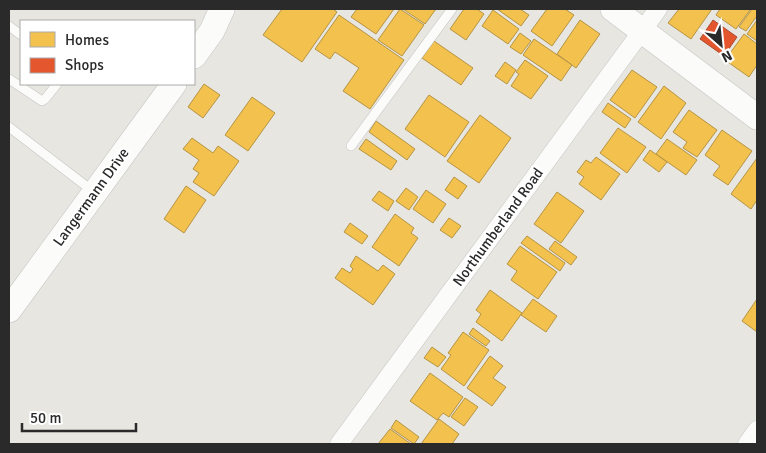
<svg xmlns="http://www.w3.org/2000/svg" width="766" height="453" viewBox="0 0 766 453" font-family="Signika,sans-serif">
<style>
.homes{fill:#f2c14e;stroke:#b69443}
.shops{fill:#e4572e;stroke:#ac4a2d}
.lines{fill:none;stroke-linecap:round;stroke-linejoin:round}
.lane-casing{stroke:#c5c4c4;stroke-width:10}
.street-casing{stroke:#c5c4c4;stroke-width:19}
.secondary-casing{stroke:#c5c4c4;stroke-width:26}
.lane{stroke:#fbfbfa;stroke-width:9}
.street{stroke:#fbfbfa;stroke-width:18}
.secondary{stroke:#fbfbfa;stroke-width:25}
.labels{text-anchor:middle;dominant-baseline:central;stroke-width:5;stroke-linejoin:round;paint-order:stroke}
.street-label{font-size:15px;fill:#2a2a2a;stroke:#fff}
</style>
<rect width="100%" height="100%" fill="#e7e6e0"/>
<!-- homes -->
<g class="homes">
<polygon points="282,9 333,9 337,12 302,62 263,35"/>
<polygon points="357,9 394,9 376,34 351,17"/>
<polygon points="400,9 424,25 402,56 378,40"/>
<polygon points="403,9 436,9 425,24"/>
<polygon points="464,9 477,9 484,14 466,40 450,29"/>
<polygon points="497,9 520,9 529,15 521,26"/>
<polygon points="547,9 565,9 574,15 552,46 531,31"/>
<polygon points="679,9 712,9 691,39 668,23"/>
<polygon points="720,9 749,9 750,10 736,29 716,15"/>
<polygon points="752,9 757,9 757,16 746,31 739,27"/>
<polygon points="493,10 519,29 508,44 482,26"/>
<polygon points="339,15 404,60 370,109 343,91 359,68 335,52 330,59 315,49"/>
<polygon points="580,20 600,34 576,68 557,54"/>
<polygon points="757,20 757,41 747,34"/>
<polygon points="520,33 531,41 521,54 510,47"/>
<polygon points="744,34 757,44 757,65 749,77 725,60"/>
<polygon points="534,39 572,65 561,81 523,55"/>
<polygon points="434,41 473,68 461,85 422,58"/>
<polygon points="525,60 548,76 531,99 511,86 519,74 516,72"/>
<polygon points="505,62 516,70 507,84 495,76"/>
<polygon points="632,70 657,87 635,118 610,100"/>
<polygon points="204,84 220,95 203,118 188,107"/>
<polygon points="664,86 686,103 661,139 638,122"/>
<polygon points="429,95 469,122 445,157 405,129"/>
<polygon points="252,97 275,113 248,151 225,135"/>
<polygon points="608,103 631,119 625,128 602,112"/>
<polygon points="689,110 717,130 697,157 683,148 687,142 673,132"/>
<polygon points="480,115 511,138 479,183 447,161"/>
<polygon points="376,121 415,149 407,160 369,132"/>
<polygon points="618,128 646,147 627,173 600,153"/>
<polygon points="722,130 752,151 728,185 713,175 720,166 705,155"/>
<polygon points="192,138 213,153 218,146 239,161 214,196 193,182 199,173 193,169 199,160 183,149"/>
<polygon points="366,139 397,161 391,170 359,149"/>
<polygon points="667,139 697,160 686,175 656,154"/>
<polygon points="650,150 667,162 659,172 643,160"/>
<polygon points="596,157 620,174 601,200 579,184 584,177 577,172 586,160 591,163"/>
<polygon points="757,158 757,200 751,209 731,194"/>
<polygon points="454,177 467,186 458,199 445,190"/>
<polygon points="186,186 206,200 184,233 164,219"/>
<polygon points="406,188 418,197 409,210 396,201"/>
<polygon points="426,190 446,204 433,223 413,209"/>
<polygon points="379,191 394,201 388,211 372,200"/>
<polygon points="557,192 584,211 561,243 534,224"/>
<polygon points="395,214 414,228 411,233 418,238 399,266 372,247"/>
<polygon points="449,218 461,226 452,238 440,230"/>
<polygon points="350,223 368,236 362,244 344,232"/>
<polygon points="527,236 565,263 560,271 521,243"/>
<polygon points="555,241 577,257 571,265 549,249"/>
<polygon points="520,246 557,272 538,299 511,280 517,271 507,264"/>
<polygon points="356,256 378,271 383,265 395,274 373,305 335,278 342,268 350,273 353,269 350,266"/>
<polygon points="490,290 522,313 502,341 476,322 481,314 476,310"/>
<polygon points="533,299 557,316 546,332 521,315"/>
<polygon points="757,299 757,332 742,321"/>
<polygon points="473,328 490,341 486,346 469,334"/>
<polygon points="463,332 489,350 464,386 441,369 451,355 448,353"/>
<polygon points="432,347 446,357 438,367 424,358"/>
<polygon points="490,356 503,366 493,378 506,387 492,406 467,388"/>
<polygon points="430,373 463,397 449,417 443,413 437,420 410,401"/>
<polygon points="465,398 478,407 464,426 451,417"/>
<polygon points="439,419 459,434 452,444 421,444"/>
<polygon points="396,420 419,437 414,444 391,428"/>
<polygon points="390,429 411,444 378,444"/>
</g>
<!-- shops -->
<polygon class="shops" points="713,20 737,37 724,56 700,39"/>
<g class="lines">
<!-- lane casing -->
<g class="lane-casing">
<g id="lane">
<polyline points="9,26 21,35"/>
<polyline points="9,79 42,101 45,99 57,84"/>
<polyline points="9,127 94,192"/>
<polyline points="351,146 452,9"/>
</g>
</g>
<!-- street casing -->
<g class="street-casing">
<g id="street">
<polyline points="339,444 658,9"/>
<polyline points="747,444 757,430"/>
</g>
</g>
<!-- secondary casing -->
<g class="secondary-casing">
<g id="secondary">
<polyline points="613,9 757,117"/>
<polyline points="194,56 212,31 222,9"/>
<polyline points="9,310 174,84"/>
</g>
</g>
<!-- lane -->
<use href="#lane" class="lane"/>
<!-- street -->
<use href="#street" class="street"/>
<!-- secondary -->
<use href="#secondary" class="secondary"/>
</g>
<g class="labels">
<!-- street labels -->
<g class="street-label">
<text transform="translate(91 197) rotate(-54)">Langermann Drive</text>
<text transform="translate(498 227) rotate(-54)">Northumberland Road</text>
</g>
</g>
<!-- border -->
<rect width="766" height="453" fill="none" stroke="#2a2a2a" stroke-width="20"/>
<!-- legend -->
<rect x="20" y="20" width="175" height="65" fill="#ffffff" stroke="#aaaaaa"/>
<rect x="30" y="32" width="25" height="15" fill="#f2c14e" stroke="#aaaaaa"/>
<text x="65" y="45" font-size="15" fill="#2a2a2a">Homes</text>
<rect x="30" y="58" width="25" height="15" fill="#e4572e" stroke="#aaaaaa"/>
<text x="65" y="70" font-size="15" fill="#2a2a2a">Shops</text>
<!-- north arrow -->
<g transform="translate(721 45) rotate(153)" stroke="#ffffff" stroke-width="4" paint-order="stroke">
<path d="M0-4L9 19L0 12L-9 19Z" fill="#2a2a2a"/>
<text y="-8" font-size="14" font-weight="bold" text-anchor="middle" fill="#2a2a2a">N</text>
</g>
<!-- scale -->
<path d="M22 423v8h114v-8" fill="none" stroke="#2a2a2a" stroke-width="2.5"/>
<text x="30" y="423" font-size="15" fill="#2a2a2a" stroke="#ffffff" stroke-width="4" paint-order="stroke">50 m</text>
</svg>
